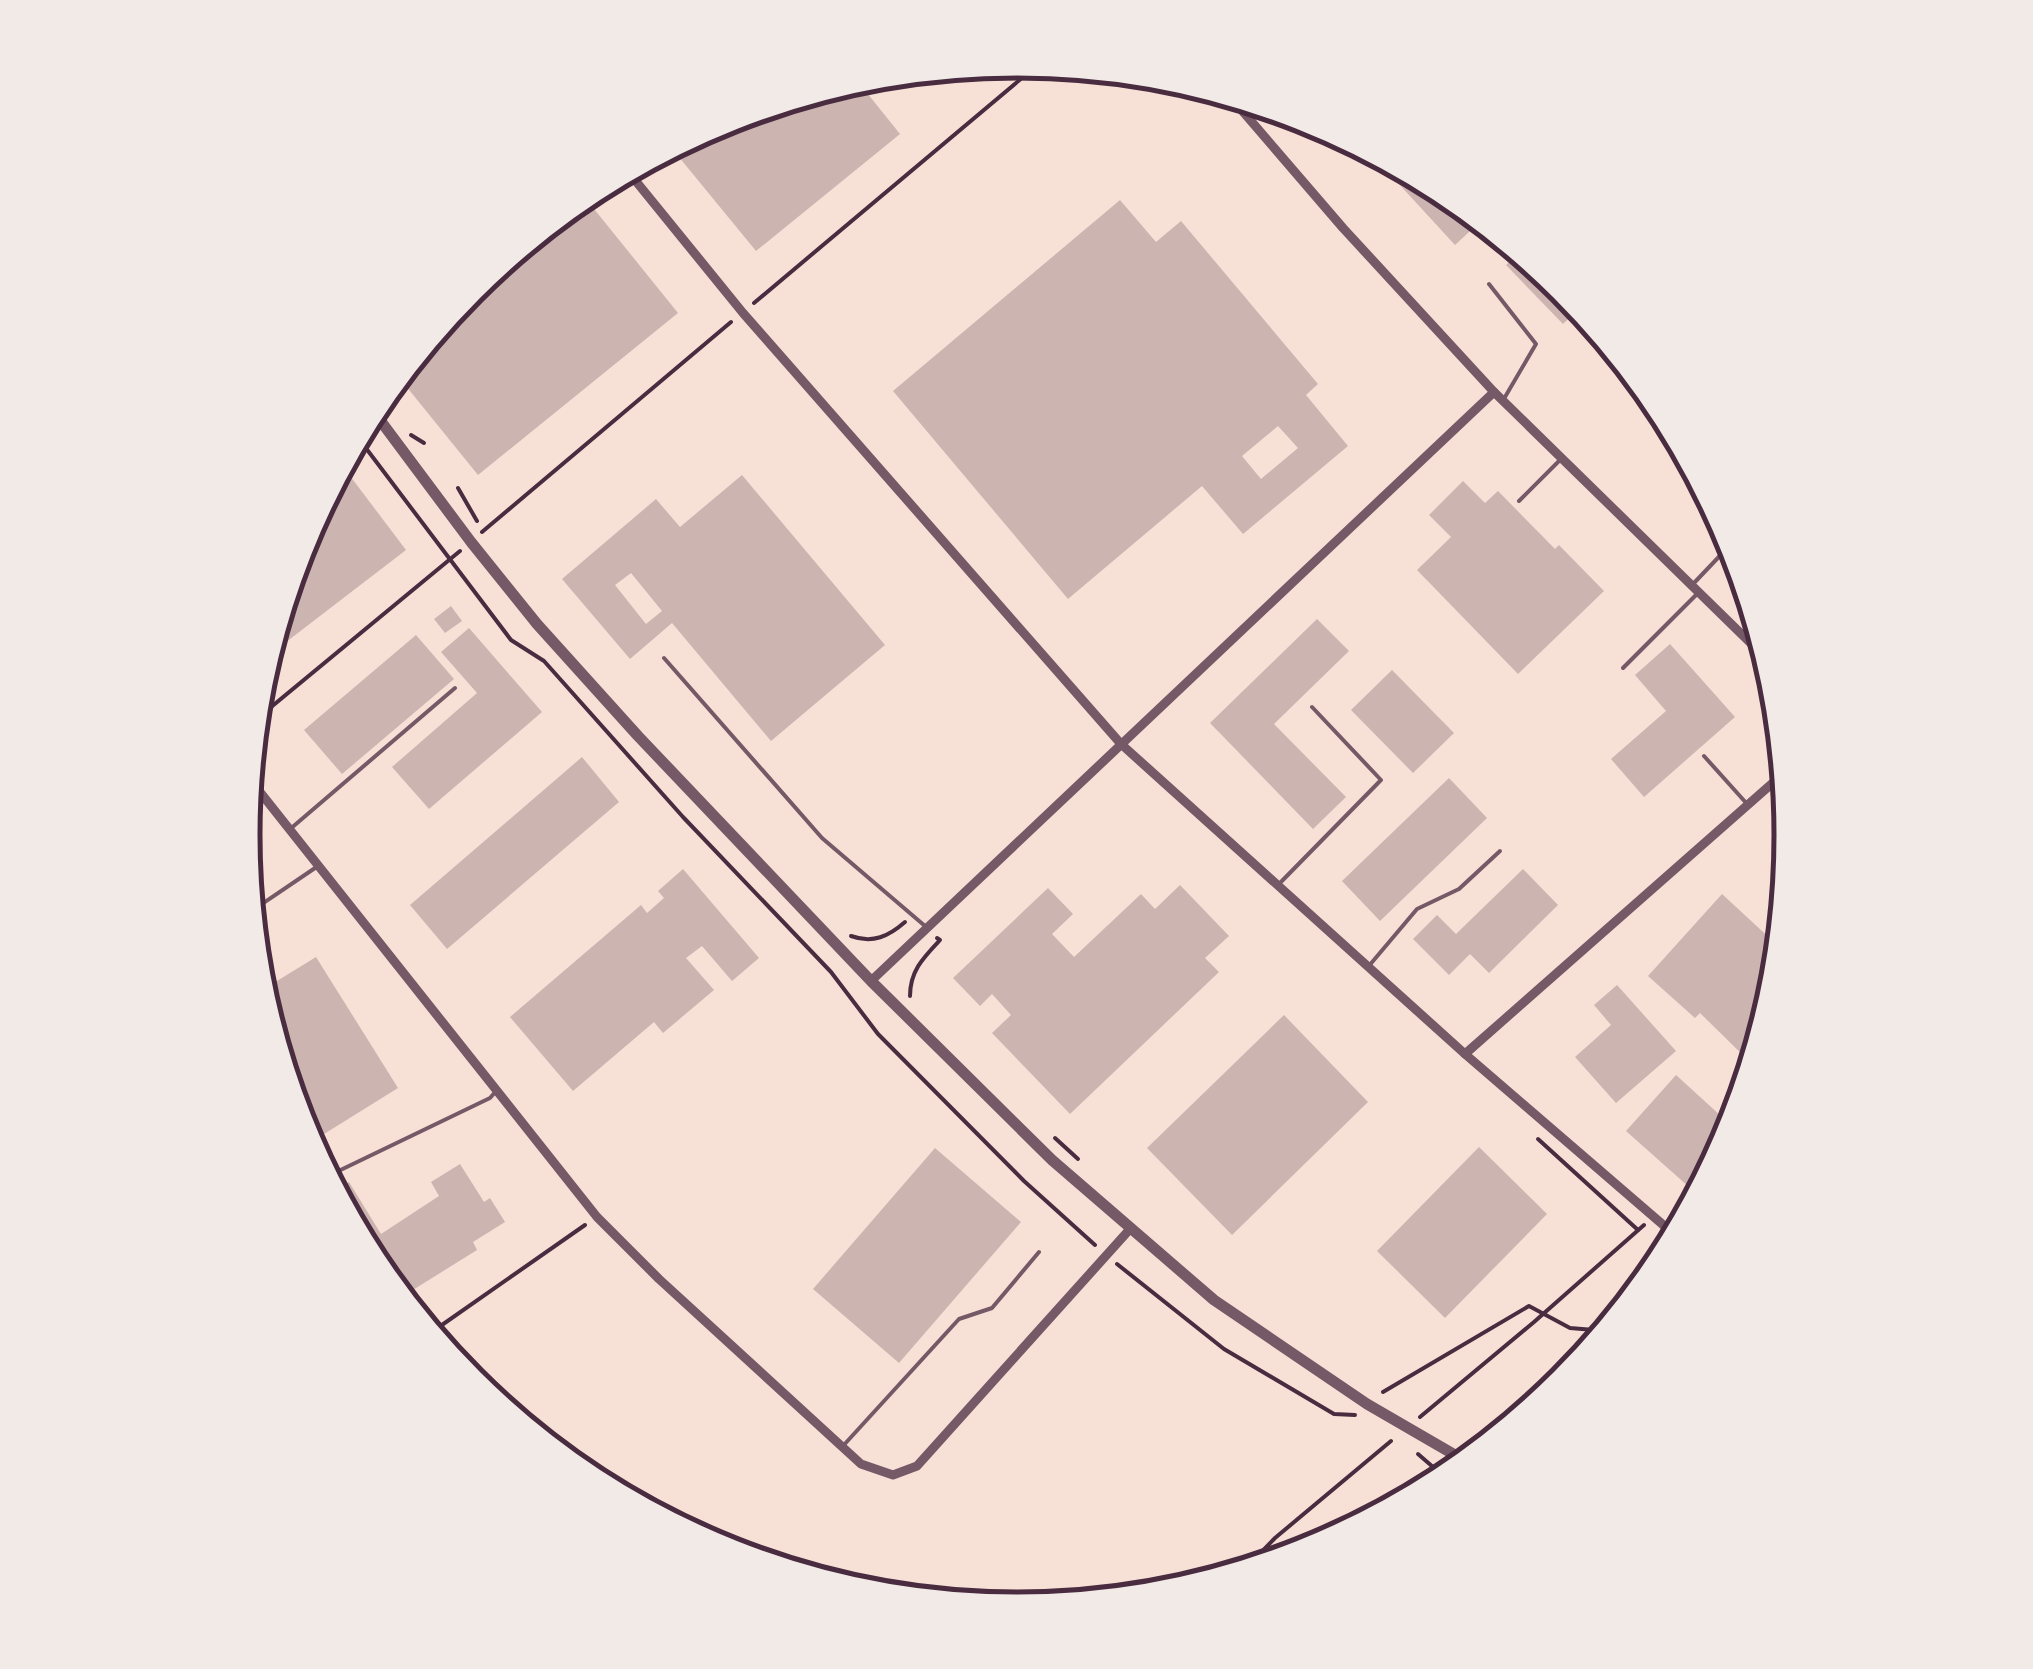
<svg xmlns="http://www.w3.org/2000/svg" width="2033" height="1669" viewBox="0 0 2033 1669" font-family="Arial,sans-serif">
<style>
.building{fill:#ccb4b1;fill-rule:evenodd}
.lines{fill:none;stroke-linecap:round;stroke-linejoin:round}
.path{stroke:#4a2c40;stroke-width:4}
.service{stroke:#755966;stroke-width:4}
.minor{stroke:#755966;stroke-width:9}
.tertiary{stroke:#755966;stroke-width:11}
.rim{fill:none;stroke:#4a2c40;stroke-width:5}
</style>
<rect width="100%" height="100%" fill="#f7e1d7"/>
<!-- building -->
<g class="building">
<polygon points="855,78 900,134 756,251 674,151 700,130 721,119"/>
<polygon points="1332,129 1365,147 1355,156"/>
<polygon points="1411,171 1447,191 1482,220 1455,245 1398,183"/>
<polygon points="582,194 678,313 478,475 397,375 469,286"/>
<path d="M1120 200 1156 242 1181 221 1318 384 1306 395 1348 446 1243 534 1202 486 1068 599 893 391ZM1278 426 1298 448 1261 479 1242 456Z"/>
<polygon points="1521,251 1565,287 1581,307 1563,324 1506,265"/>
<polygon points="341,464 406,550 264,659 301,538"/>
<path d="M742 475 885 645 771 741 672 623 630 659 562 579 656 499 680 527ZM631 573 662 611 646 624 615 585Z"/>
<polygon points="1463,481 1485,503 1498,491 1555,549 1559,545 1604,591 1518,674 1417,570 1451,537 1429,515"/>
<polygon points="451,606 462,621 445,633 434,619"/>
<polygon points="1317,619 1349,651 1274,724 1346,797 1313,829 1210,723"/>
<polygon points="469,628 542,712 429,809 392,767 477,693 441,652"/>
<polygon points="416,635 454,679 342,774 304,730"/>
<polygon points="1670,644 1735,717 1644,797 1611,759 1666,711 1635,675"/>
<polygon points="1392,670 1454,733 1413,773 1351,710"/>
<polygon points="582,757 619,802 447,949 410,905"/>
<polygon points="1449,778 1487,818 1380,921 1342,881"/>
<polygon points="683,869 759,958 732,981 702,946 686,958 714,990 663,1033 654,1022 573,1091 510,1017 641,905 647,913 664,898 658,891"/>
<polygon points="1523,869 1558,905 1489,973 1470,954 1449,975 1413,939 1437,915 1456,934"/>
<polygon points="1180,885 1229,936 1205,958 1219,972 1070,1114 992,1033 1011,1015 992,994 980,1006 953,978 1048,888 1073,914 1052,934 1074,957 1141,894 1155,909"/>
<polygon points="1722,894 1775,943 1781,938 1776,986 1752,1064 1700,1013 1695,1018 1648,976"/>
<polygon points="316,957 398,1088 316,1139 307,1124 300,1128 259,992"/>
<polygon points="1617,985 1676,1051 1616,1103 1575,1057 1611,1025 1594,1005"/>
<polygon points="1284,1015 1368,1102 1232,1235 1147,1148"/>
<polygon points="1676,1075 1733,1127 1698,1195 1626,1131"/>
<polygon points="1479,1147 1547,1214 1445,1318 1377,1251"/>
<polygon points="935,1148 1021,1222 899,1363 813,1289"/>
<polygon points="460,1164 484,1202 490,1198 505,1222 473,1242 477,1250 400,1298 372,1264 333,1192 349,1182 381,1234 439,1196 431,1182"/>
</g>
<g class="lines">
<!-- path -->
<g class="path">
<polyline points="754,303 1041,62"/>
<polyline points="356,435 511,640 544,661 683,817 831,972 878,1034 1024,1181 1095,1245"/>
<polyline points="411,435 424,443"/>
<polyline points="458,488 477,521"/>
<polyline points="482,532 731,322"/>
<polyline points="253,722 460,551"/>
<path d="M851 936C873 944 889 936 905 922"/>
<path d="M910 996C910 971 923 958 940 940L937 938"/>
<polyline points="1055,1138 1078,1159"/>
<polyline points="1538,1139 1638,1230"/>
<polyline points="1117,1264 1224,1349 1334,1414 1355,1415"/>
<polyline points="429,1334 585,1225"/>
<polyline points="1383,1392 1529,1306 1570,1328 1606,1331"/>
<polyline points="1420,1417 1534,1322 1644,1225"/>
<polyline points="1418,1454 1433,1467 1441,1481"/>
<polyline points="1380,1514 1435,1470"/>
<polyline points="1243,1571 1275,1538 1391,1441"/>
</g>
<!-- service -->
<g class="service">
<polyline points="1489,284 1536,344 1505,397"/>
<polyline points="1519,501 1561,459"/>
<polyline points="1694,583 1733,542"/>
<polyline points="664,658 822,838 925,926"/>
<polyline points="1623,668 1698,593"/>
<polyline points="1704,756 1748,805"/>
<polyline points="289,830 455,688"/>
<polyline points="1278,885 1381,780 1312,707"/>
<polyline points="250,912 318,866"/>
<polyline points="1368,967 1417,909 1459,889 1500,851"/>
<polyline points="326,1177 490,1098 497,1090"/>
<polyline points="842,1447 959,1319 992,1308 1039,1252"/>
</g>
<!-- minor -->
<g class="minor">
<polyline points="1227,93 1343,228 1494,392 1769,661"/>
<polyline points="626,169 743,313 1121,744 1465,1054 1676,1236"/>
<polyline points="248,777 597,1217 659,1279 861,1464 893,1475 917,1466 1130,1229"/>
<polyline points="871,981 1494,392"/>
<polyline points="1465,1054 1785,772"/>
</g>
<!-- tertiary -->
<polyline class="tertiary" points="371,408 471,542 537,624 638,736 871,981 1052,1160 1214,1300 1367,1404 1467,1462"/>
</g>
<!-- crop -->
<path d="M0 0H2033V1669H0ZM260 835a757 757 0 1 1 1514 0a757 757 0 1 1-1514 0Z" fill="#f1eae7" fill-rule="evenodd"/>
<path class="rim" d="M260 835a757 757 0 1 1 1514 0a757 757 0 1 1-1514 0Z"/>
</svg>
